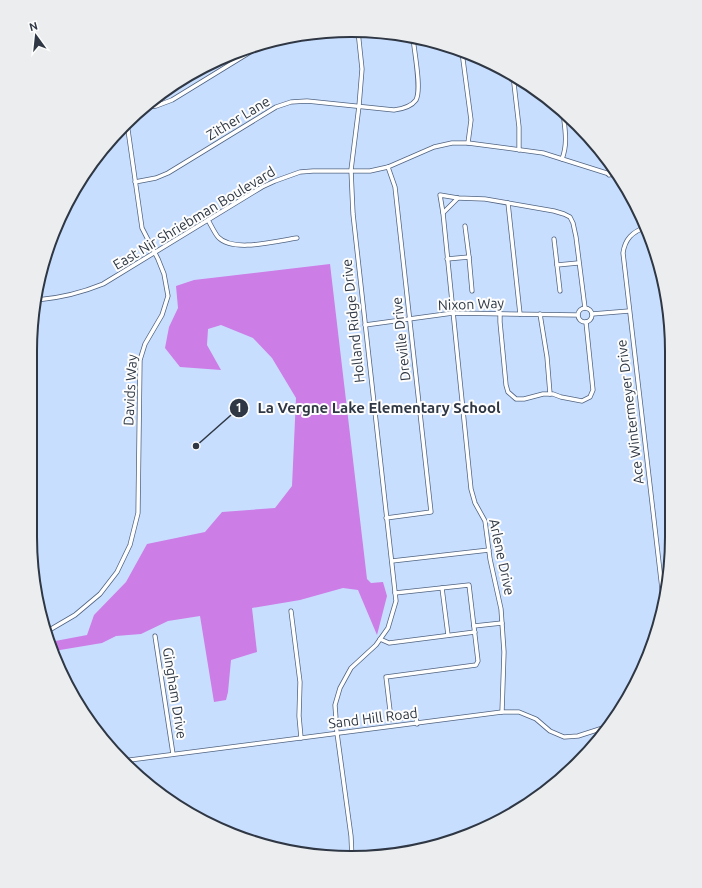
<svg xmlns="http://www.w3.org/2000/svg" width="702" height="888" viewBox="0 0 702 888" font-family="Ubuntu,sans-serif">
<style>
.forest{fill:#cc7de6}
.lines{fill:none;stroke-linecap:round;stroke-linejoin:round}
.minor-casing{stroke:#516480;stroke-width:5}
.minor{stroke:#fff;stroke-width:3.5}
.labels{text-anchor:middle;dominant-baseline:central;stroke-width:4;stroke-linejoin:round;paint-order:stroke}
.street-label{font-size:14px;fill:#2e3743;stroke:#fdfdfd}
.rim{fill:none;stroke:#2e3743;stroke-width:2}
.leader{fill:none;stroke:#2e3743;stroke-width:1.5}
.callout-dot{fill:#2e3743;stroke:#fdfdfd;stroke-width:1.5}
.mark-label{font-size:12px;text-anchor:middle;font-weight:bold;fill:#fff}
.callout-label{font-size:15px;text-anchor:middle;font-weight:bold;fill:#2e3743;stroke:#fdfdfd;stroke-width:4;stroke-linejoin:round;paint-order:stroke}
</style>
<rect width="100%" height="100%" fill="#c8deff"/>
<!-- forest -->
<polygon class="forest" points="330,264 367,579 371,583 383,582 387,596 377,635 358,590 343,588 300,600 252,608 257,652 231,660 228,692 226,700 214,702 200,616 168,621 141,634 116,636 102,643 54,651 50,642 87,635 94,615 126,582 147,544 205,532 222,512 275,508 292,486 296,398 272,358 253,338 221,325 208,329 207,345 221,370 180,367 165,348 169,327 178,308 176,286 194,280"/>
<g class="lines">
<!-- minor casing -->
<g class="minor-casing">
<g id="minor">
<polyline points="462,52 471,120 468,143"/>
<polyline points="513,75 519,127 519,150"/>
<polyline points="141,108 156,106 172,100 265,43"/>
<path d="M562 159C568 144 565 129 563 112"/>
<polyline points="609,175 611,166"/>
<path d="M135 182 156 178 168 173 276 107 291 102 307 101 394 110C402 109 411 107 416 100 422 89 414 51 413 37"/>
<polyline points="508,203 520,314"/>
<polyline points="443,213 458,198"/>
<path d="M208 220C211 225 214 232 218 237 233 253 276 241 297 238"/>
<path d="M646 227C632 232 625 239 623 253L664 606"/>
<polyline points="554,239 557,265"/>
<polyline points="469,257 472,291"/>
<polyline points="447,259 469,257 465,226"/>
<polyline points="560,291 557,265 578,263"/>
<path d="M37 300C60 298 81 293 103 284L262 187 275 181 300 172 313 171H370L388 167 434 147 452 143H468L543 153 619 177"/>
<circle cx="585" cy="315" r="7"/>
<polyline points="500,313 500,322 506,385 508,392 516,399 524,399 543,394 553,394 561,397 582,401 590,397 593,390 586,322"/>
<polyline points="540,314 547,357 550,394"/>
<polyline points="592,314 629,311"/>
<polyline points="365,325 453,313 578,315"/>
<polyline points="386,518 431,512 395,187 388,167"/>
<polyline points="392,561 489,550"/>
<polyline points="442,588 448,635"/>
<polyline points="395,593 469,585 478,661 476,665 386,677 391,719 416,716 417,724"/>
<polyline points="291,611 300,682 299,716 301,738"/>
<polyline points="474,626 502,623"/>
<polyline points="46,632 75,615 100,594 117,572 130,545 138,513 140,360 145,344 162,315 168,296 164,274 158,259 142,228 127,123"/>
<polyline points="155,636 173,754"/>
<polyline points="380,639 389,643 475,632"/>
<polyline points="502,712 504,652 501,609 490,559 485,521 475,503 471,489 443,213 440,195 458,198 485,199 554,211 564,214 570,217 573,223 576,237 585,308"/>
<polyline points="122,761 502,712 519,712 536,719 550,731 564,737 578,736 606,727 615,718"/>
<polyline points="352,858 351,836 337,733 335,705 340,688 351,668 376,645 388,628 396,601 353,214 351,170 359,106 362,69 358,31"/>
</g>
</g>
<!-- minor -->
<use href="#minor" class="minor"/>
</g>
<g class="labels">
<!-- street labels -->
<g class="street-label">
<text transform="translate(238 118) rotate(-31)">Zither Lane</text>
<text transform="translate(194 218) rotate(-31)">East Nir Shriebman Boulevard</text>
<text transform="translate(471 304) rotate(-2)">Nixon Way</text>
<text transform="translate(353 321) rotate(-96)">Holland Ridge Drive</text>
<text transform="translate(401 339) rotate(-96)">Dreville Drive</text>
<text transform="translate(130 390) rotate(-87)">Davids Way</text>
<text transform="translate(630 412) rotate(-97)">Ace Wintermeyer Drive</text>
<text transform="translate(502 557) rotate(78)">Arlene Drive</text>
<text transform="translate(175 693) rotate(81)">Gingham Drive</text>
<text transform="translate(373 718) rotate(-7)">Sand Hill Road</text>
</g>
</g>
<!-- crop -->
<path d="M0 0H702V888H0ZM351 37H351A314 314 0 0 1 665 351V537A314 314 0 0 1 351 851H351A314 314 0 0 1 37 537V351A314 314 0 0 1 351 37Z" fill="#ecedee" fill-rule="evenodd"/>
<path class="rim" d="M351 37H351A314 314 0 0 1 665 351V537A314 314 0 0 1 351 851H351A314 314 0 0 1 37 537V351A314 314 0 0 1 351 37Z"/>
<!-- callouts -->
<path class="leader" d="M196 446L239 408"/>
<g class="callout-dot">
<circle cx="196" cy="446" r="4"/>
<circle cx="239" cy="408" r="10"/>
</g>
<g class="mark-label">
<text x="239" y="412">1</text>
</g>
<g class="callout-label">
<text x="379" y="413">La Vergne Lake Elementary School</text>
</g>
<!-- north arrow -->
<g transform="translate(36 36) rotate(345)" stroke="#fdfdfd" stroke-width="3" paint-order="stroke">
<path d="M0-3L7 15L0 10L-7 15Z" fill="#2e3743"/>
<text y="-6" font-size="11" font-weight="bold" text-anchor="middle" fill="#2e3743">N</text>
</g>
</svg>
